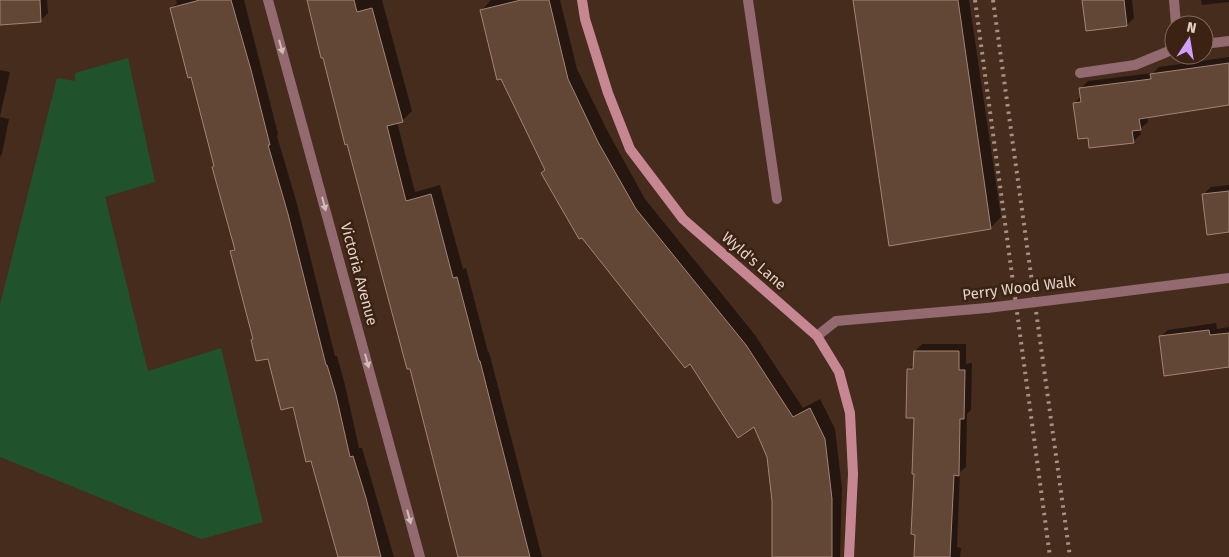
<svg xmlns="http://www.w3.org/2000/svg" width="1229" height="557" viewBox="0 0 1229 557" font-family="'Fira Sans',sans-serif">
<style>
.green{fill:#20522c}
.shadow{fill:#0007}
.building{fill:#624737;stroke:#a38473}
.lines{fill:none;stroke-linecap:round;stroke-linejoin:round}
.service{stroke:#926a70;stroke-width:10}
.minor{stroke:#926a70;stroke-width:10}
.secondary{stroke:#c78792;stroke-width:10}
.rail{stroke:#a59185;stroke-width:4;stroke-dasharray:2.5 5;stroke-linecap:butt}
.minor-bridge{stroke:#926a70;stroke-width:10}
.oneway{fill:#d3beb7}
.labels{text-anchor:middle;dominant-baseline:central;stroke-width:5;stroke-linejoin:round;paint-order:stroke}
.street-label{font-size:15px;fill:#e3d3c9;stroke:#3b2213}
</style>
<rect width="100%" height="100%" fill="#462c1d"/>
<!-- green -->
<polygon class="green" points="128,58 155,182 105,197 148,371 221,348 263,522 201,539 0,457 0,305 57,78 75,81 75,73"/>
<!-- shadow -->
<g class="shadow">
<polygon points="0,0 47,0 48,13 41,20 0,23"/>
<polygon points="176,0 244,0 278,134 277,136 297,204 335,356 337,356 345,385 359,448 362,448 394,557 340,557 294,405 269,357 254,339 231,252 236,247 192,76 171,9 177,3"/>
<polygon points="308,0 382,0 412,111 402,121 397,122 415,192 440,185 463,269 466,268 488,352 489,352 542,557 459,557 411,367 408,368"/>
<polygon points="491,0 560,0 577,69 608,132 645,199 755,335 803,408 820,399 835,429 842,488 840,557 773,557 774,501 769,456 755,425 690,363 546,169 482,10"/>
<polygon points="854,0 969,0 1001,217 990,228"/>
<polygon points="1083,0 1132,0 1134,18 1127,25"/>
<polygon points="1201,0 1229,0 1229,2 1202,5"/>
<polygon points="1229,57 1229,104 1147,116 1148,122 1140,129 1141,134 1133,142 1089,136 1074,104 1081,96 1080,89 1088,81 1153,73 1159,67"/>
<polygon points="0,70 10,72 0,116"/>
<polygon points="0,117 9,119 2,154 0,157"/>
<polygon points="1229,185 1229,231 1203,195 1211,187"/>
<polygon points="1216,323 1217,329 1229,327 1229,366 1160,337 1168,330"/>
<polygon points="922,344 966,344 966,364 972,363 971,410 967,414 966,467 960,472 957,547 961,548 960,557 915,557 915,417 908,370 915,364 915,351"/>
</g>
<!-- building -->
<g class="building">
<polygon points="0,0 40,0 41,22 0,25"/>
<polygon points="200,0 231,0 251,70 270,145 268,145 288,214 326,365 327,365 336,395 350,457 353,456 366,498 381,557 338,557 311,461 306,462 293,407 281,410 268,359 256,361 251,340 253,339 230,251 235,250 212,167 214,166 191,77 188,78 170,8"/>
<polygon points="307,0 354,0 357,12 372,8 403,122 387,126 406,201 431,194 453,278 457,277 479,361 480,361 530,557 458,557 410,369 407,369 347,144 345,145 323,58 321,58"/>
<polygon points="521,0 549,0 568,79 598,142 636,209 746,345 793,417 810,408 825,439 832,499 832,557 772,557 772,501 767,457 754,427 738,438 690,364 685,368 582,238 579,239 541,173 545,170 501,79 497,80 480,10"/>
<polygon points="853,0 958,0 991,229 889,246"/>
<polygon points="1082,0 1124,0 1127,26 1086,31"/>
<polygon points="1229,63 1229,105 1139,119 1141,130 1132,131 1134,143 1089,148 1088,138 1078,139 1073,103 1081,102 1079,88 1151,79 1150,74"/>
<polygon points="1229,191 1229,232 1207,235 1202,194"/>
<polygon points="1209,330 1210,335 1229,333 1229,367 1164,376 1159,336"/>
<polygon points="914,351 959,351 959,370 965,370 964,419 960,419 959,476 954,475 950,557 914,557 915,535 911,534 914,474 912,474 914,418 906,418 907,369 913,369"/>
</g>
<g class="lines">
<!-- service -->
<g class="service">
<polyline points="748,0 777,199"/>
<polyline points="1204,44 1229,41"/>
<polyline points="1080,73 1135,65 1174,49"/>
</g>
<!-- minor -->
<g class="minor">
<polyline points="268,0 420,557"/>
<polyline points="1174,0 1176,25"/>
<polyline points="1094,295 1229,278"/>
<polyline points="817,336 836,321 987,308"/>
</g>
<!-- secondary -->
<polyline class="secondary" points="582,0 585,19 608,93 630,149 683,219 817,336 839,372 850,413 853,474 849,557"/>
<!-- rail -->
<g class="rail">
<polyline points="975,0 1050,557"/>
<polyline points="993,0 1070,557"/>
</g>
<!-- minor-bridge -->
<polyline class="minor-bridge" points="987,308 1094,295"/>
</g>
<!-- one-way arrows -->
<defs><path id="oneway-solid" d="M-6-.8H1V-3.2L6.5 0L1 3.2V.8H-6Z" transform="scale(1.25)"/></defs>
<g class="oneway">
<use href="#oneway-solid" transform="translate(281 47) rotate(75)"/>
<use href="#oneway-solid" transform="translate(324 204) rotate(75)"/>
<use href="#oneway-solid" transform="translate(367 361) rotate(75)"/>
<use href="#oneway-solid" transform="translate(409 517) rotate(75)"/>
</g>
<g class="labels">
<!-- street labels -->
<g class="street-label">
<text transform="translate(754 261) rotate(41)">Wyld's Lane</text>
<text transform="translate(359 274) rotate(75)">Victoria Avenue</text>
<text transform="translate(1019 288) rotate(-7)">Perry Wood Walk</text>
</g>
</g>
<!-- north arrow -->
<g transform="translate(1189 40) rotate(12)"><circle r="24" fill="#3b2213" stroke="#7e695c"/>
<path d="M0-4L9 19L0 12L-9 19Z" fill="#d19dfe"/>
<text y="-8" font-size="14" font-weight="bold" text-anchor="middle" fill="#e3d3c9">N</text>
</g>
</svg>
